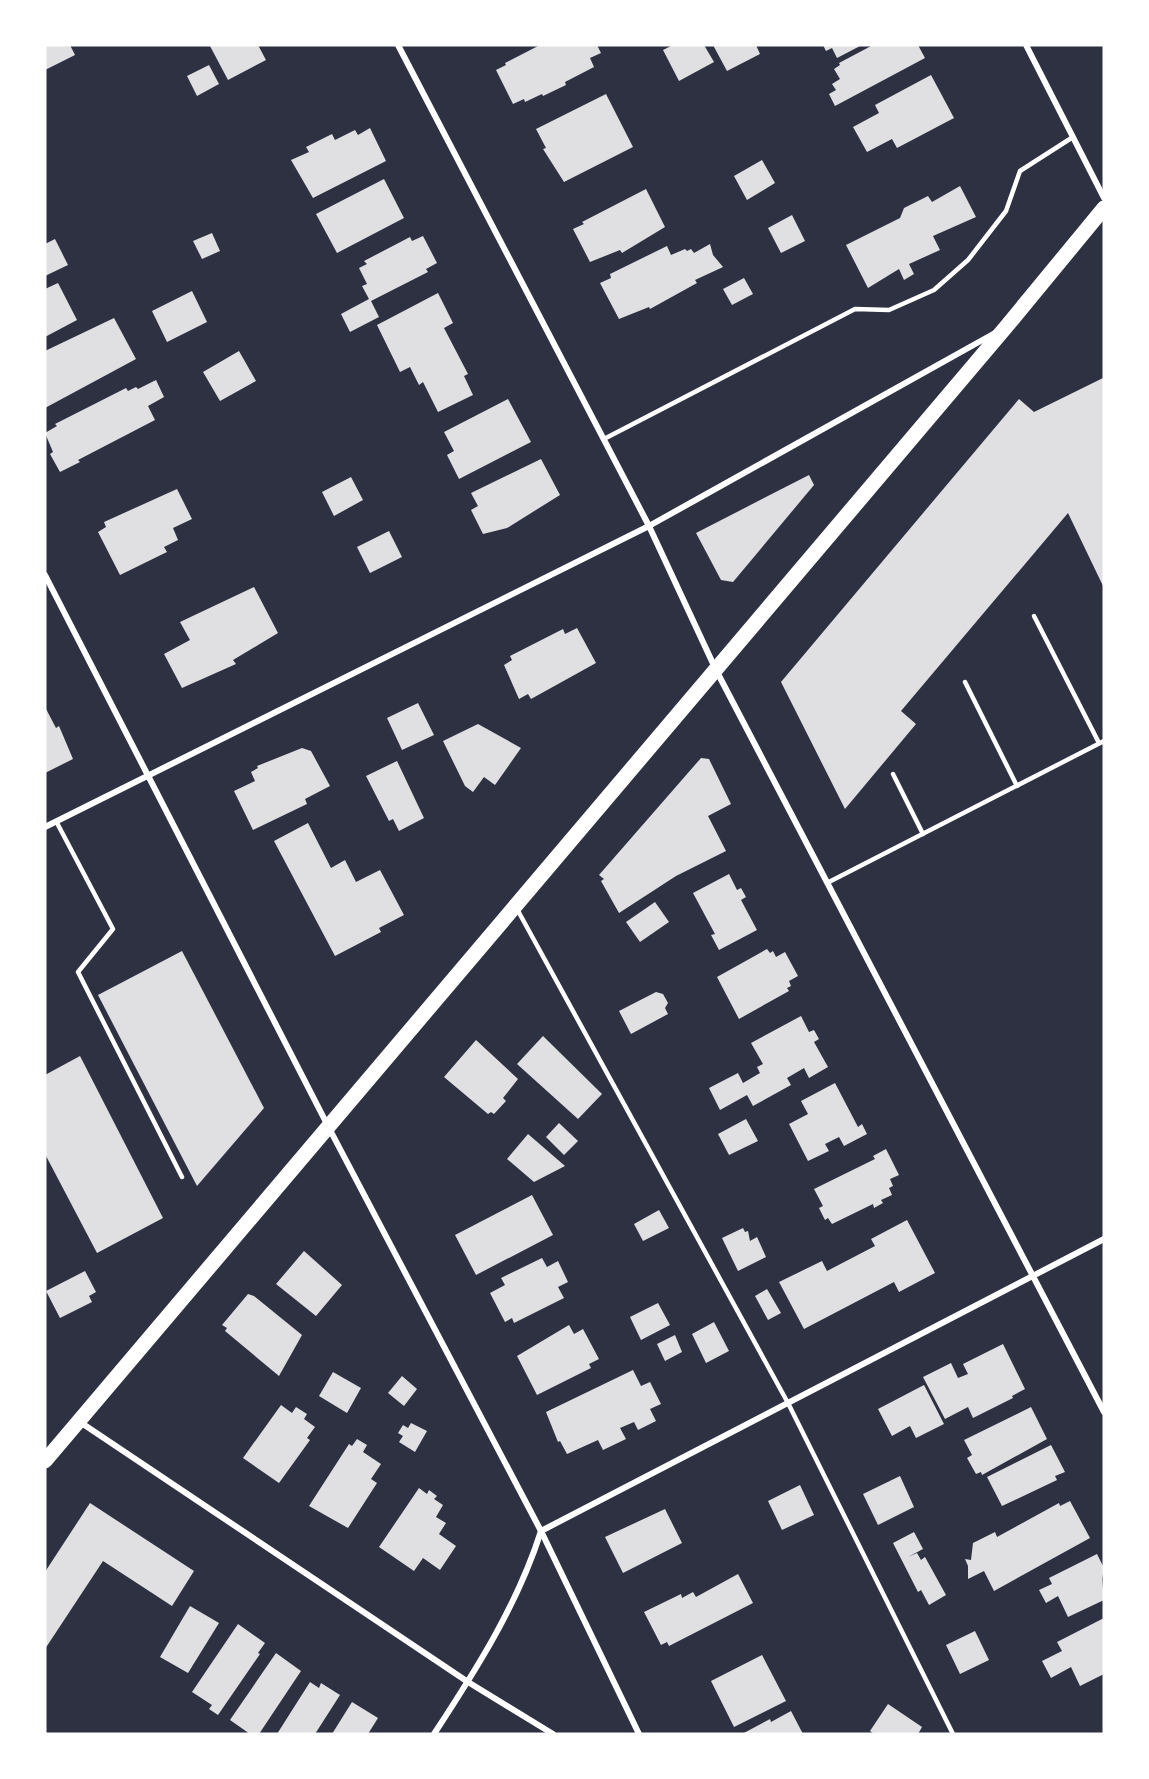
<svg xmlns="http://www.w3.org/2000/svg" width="1149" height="1779" viewBox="0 0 1149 1779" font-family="'Roboto Condensed',sans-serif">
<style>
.building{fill:#e0e0e3}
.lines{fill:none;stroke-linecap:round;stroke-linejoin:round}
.service{stroke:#fff;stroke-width:4.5}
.minor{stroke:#fff;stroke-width:6}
.primary{stroke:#fff;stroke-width:15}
</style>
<rect width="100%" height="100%" fill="#2d3142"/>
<!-- building -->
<g class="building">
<polygon points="45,45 70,45 75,55 45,70"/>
<polygon points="258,45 266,60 228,80 210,46"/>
<polygon points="540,45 597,45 601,53 590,58 594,67 565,82 566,85 543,96 542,94 525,102 524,99 513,104 496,70 506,65 505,63"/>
<polygon points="673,45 704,45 714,62 679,81 663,50"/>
<polygon points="713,45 756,45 760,54 727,71"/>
<polygon points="823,45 862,45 837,58 832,48 826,51"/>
<polygon points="873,45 918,45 925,58 835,106 829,94 836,90 832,84 840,79 834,69 840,65 839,63"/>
<polygon points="209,65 219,84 197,96 187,76"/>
<polygon points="931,75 954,118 897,148 892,139 867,152 853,127 879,113 875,105"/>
<polygon points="606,94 633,147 564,182 543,149 546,148 536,129"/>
<polygon points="370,128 386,161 313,198 291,160 309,152 306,147 332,134 335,140 355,130 358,135"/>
<polygon points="762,160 775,183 747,200 734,176"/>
<polygon points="384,179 404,218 337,253 316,214"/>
<polygon points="960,186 976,217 933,236 940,250 909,264 914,274 904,280 899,269 868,288 846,245 900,218 904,208 928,196 932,202"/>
<polygon points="646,189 665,227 622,253 620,250 590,262 573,229 584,224 582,222"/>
<polygon points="792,215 805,241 781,253 768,228"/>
<polygon points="212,233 220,251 202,259 193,241"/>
<polygon points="423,236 437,263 426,269 428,272 371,301 379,317 350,332 341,314 369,299 362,286 367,284 359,268 367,264 364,261 410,237 412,241"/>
<polygon points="55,239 68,265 45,276 45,244"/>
<polygon points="710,244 713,255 723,267 695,280 697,283 650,309 649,307 619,319 600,283 611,278 610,274 667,246 671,255 685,249 687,251 691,249 694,253"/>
<polygon points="744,278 753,294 732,305 723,289"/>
<polygon points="58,283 77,320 45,337 45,289"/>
<polygon points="192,291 207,322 167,342 152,311"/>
<polygon points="438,293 453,323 444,328 468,374 464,376 473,395 438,412 423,382 419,385 410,367 400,372 377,325"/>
<polygon points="114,318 136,359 45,408 45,351"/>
<polygon points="239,351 256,381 220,401 203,372"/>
<polygon points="1103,378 1104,588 1068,513 901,711 916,724 845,809 781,682 1019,399 1034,412"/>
<polygon points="156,380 164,397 148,406 155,420 78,460 80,462 60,472 50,454 53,452 45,433 57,426 55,424 126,388 128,391 136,387 138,389"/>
<polygon points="508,399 531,442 459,479 447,455 454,451 444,432"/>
<polygon points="541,459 560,495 507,528 483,534 471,510 478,506 471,493"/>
<polygon points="809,475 814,485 733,582 721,580 696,533"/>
<polygon points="351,477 363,500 334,516 322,492"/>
<polygon points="177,489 192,519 173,528 178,540 164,547 167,552 120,575 98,532 106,527 104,522"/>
<polygon points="389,531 402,557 370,573 357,547"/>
<polygon points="254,587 278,633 233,660 236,664 182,688 164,654 190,640 180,622"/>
<polygon points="577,628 596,663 531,699 528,694 519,699 504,665 512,660 510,656 563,629 565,634"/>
<polygon points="418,703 434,735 402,750 387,718"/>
<polygon points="45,707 56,728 59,726 73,759 45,773"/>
<polygon points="478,724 521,748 495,785 484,777 473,792 465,786 443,741"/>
<polygon points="302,748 311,751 330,786 305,799 307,804 253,830 234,791 255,781 251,772 258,768 257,766"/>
<polygon points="701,758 709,759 731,804 708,816 726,851 676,876 619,913 601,881 604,879 599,875"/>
<polygon points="397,761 424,818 399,831 393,819 389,821 366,776"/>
<polygon points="308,823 331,868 345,860 356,882 380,870 404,915 379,928 381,932 335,956 274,841"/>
<polygon points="729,874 737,890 741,888 746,897 741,900 757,930 719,950 711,935 715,934 693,893"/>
<polygon points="655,902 669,922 640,942 626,922"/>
<polygon points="767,949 770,953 773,951 776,957 785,952 798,976 789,981 791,986 787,988 789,991 739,1019 717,977"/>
<polygon points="182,951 264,1108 197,1186 98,995"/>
<polygon points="656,992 663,994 668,1003 665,1008 668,1014 631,1034 619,1011"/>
<polygon points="801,1016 809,1032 814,1030 819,1039 814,1042 828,1067 809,1078 804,1068 787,1078 791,1085 753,1106 747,1095 720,1110 709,1088 738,1073 743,1083 760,1073 757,1067 763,1064 751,1043"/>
<polygon points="543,1036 602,1094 578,1119 517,1064"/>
<polygon points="476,1040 518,1079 503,1098 506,1101 494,1114 491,1112 488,1114 444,1077"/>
<polygon points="80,1056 163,1218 97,1253 45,1154 45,1075"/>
<polygon points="835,1083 858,1127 862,1124 867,1134 844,1146 839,1137 825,1144 829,1151 808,1161 789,1124 808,1114 801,1101"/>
<polygon points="746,1119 758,1141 729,1155 718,1134"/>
<polygon points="559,1123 578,1141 564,1155 546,1137"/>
<polygon points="528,1134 565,1166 534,1182 507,1159"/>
<polygon points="886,1149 899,1175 890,1179 893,1186 889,1188 892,1195 881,1200 883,1203 874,1208 873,1204 832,1224 828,1218 825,1220 819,1208 823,1206 814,1189 875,1159 873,1156"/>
<polygon points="532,1195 553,1235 476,1275 455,1235"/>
<polygon points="659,1210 669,1228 643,1241 634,1224"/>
<polygon points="907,1220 935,1273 899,1292 894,1282 804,1329 779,1282 822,1261 827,1271 875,1246 871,1239"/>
<polygon points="743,1228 745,1232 748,1231 750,1241 757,1237 766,1257 738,1271 722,1238"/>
<polygon points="304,1251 342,1285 316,1316 276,1284"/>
<polygon points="542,1258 547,1267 558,1261 568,1282 558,1287 564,1298 514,1323 512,1318 505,1322 490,1293 505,1285 501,1278"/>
<polygon points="85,1271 96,1292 89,1296 92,1302 60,1318 46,1291"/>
<polygon points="767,1289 781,1313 768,1320 755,1296"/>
<polygon points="248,1294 254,1296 302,1335 279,1376 225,1331 227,1328 222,1325"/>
<polygon points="658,1303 670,1325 641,1340 630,1317"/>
<polygon points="714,1322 729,1351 706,1363 692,1334"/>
<polygon points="569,1325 574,1334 583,1329 599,1359 589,1364 591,1368 537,1395 517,1356"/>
<polygon points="675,1335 682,1352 665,1361 657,1344"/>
<polygon points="1003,1344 1025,1389 1012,1396 1013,1398 973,1418 968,1407 945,1419 923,1377 951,1363 958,1378 968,1374 963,1364"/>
<polygon points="633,1370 641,1386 650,1382 661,1404 650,1409 656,1421 638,1430 634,1422 620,1428 626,1439 603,1450 598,1440 567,1454 560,1441 558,1442 546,1412"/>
<polygon points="333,1372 361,1388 347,1413 319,1396"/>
<polygon points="402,1376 417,1389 404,1406 388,1393"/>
<polygon points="924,1385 944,1424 916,1438 910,1426 892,1436 878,1409"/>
<polygon points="281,1405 292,1413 296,1407 307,1414 304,1419 315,1427 307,1438 310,1440 279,1483 243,1458"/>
<polygon points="1031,1407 1047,1439 982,1475 981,1472 976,1474 967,1458 972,1455 964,1440"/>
<polygon points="411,1423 427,1431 415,1452 399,1442 403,1436 398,1433 403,1425 408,1428"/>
<polygon points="357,1439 367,1445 363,1452 381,1464 371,1479 377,1483 348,1528 309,1506 349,1444 352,1446"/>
<polygon points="1051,1445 1065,1472 1055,1476 1057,1480 1002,1506 987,1477"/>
<polygon points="900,1476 914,1507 878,1525 863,1494"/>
<polygon points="800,1485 814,1515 782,1530 768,1501"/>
<polygon points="419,1488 427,1494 429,1490 437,1496 434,1499 443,1505 436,1517 446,1523 439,1534 456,1546 440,1570 423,1558 414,1571 379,1547"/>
<polygon points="1070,1501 1090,1538 994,1591 984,1571 968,1579 968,1566 965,1559 971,1560 973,1543 995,1532 997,1537 1059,1503 1060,1506"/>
<polygon points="90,1503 194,1571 172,1606 103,1561 45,1649 45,1572"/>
<polygon points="665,1509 682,1543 623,1573 605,1537"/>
<polygon points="914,1532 923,1549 908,1557 917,1553 921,1560 925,1557 946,1595 929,1605 921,1590 918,1592 893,1543"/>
<polygon points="1097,1554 1104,1568 1102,1579 1104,1600 1068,1617 1058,1596 1046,1603 1039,1590 1052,1584 1049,1578"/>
<polygon points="738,1574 753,1603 669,1646 667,1642 661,1645 644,1612 681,1594 682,1598 693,1592 696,1597"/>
<polygon points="190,1606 219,1623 188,1673 160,1657"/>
<polygon points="1104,1618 1104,1674 1080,1686 1071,1667 1051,1678 1042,1661 1062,1651 1057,1642"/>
<polygon points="238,1624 265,1643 258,1653 260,1654 218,1715 209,1709 212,1705 192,1692"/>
<polygon points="975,1631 989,1660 960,1674 946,1645"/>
<polygon points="276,1653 301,1671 259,1734 250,1734 230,1720"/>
<polygon points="762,1655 786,1701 734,1727 711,1681"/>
<polygon points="310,1682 319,1688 321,1683 340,1695 315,1734 277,1734"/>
<polygon points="352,1702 378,1718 368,1734 332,1734"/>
<polygon points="888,1704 922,1727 918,1734 874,1734 870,1731"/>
<polygon points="791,1711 803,1734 742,1734 770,1719 771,1722"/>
</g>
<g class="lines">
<!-- service -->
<g class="service">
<polyline points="604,439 855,309 889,310 934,290 968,260 1006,211 1020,171 1073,137"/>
<polyline points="1034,616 1099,743"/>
<polyline points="965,682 1017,786"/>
<polyline points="893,774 923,834"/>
<polyline points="56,821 113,929 78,972 182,1177"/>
<polyline points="827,883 1104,741"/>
<polyline points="517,909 788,1403 953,1734"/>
</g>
<!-- minor -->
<g class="minor">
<polyline points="398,45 649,526 716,670 1104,1412"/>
<polyline points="1026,45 1104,198"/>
<polyline points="45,575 329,1128 541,1531 639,1734"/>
<polyline points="45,827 649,526 995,333"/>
<polyline points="80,1422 468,1682 553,1734"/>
<polyline points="541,1531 1104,1239"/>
<path d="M434 1734C476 1670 518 1604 541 1531"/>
</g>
<!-- primary -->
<polyline class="primary" points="45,1461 1006,327 1104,208"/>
</g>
<!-- border -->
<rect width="1149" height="1779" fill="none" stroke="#ffffff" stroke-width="93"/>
</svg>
